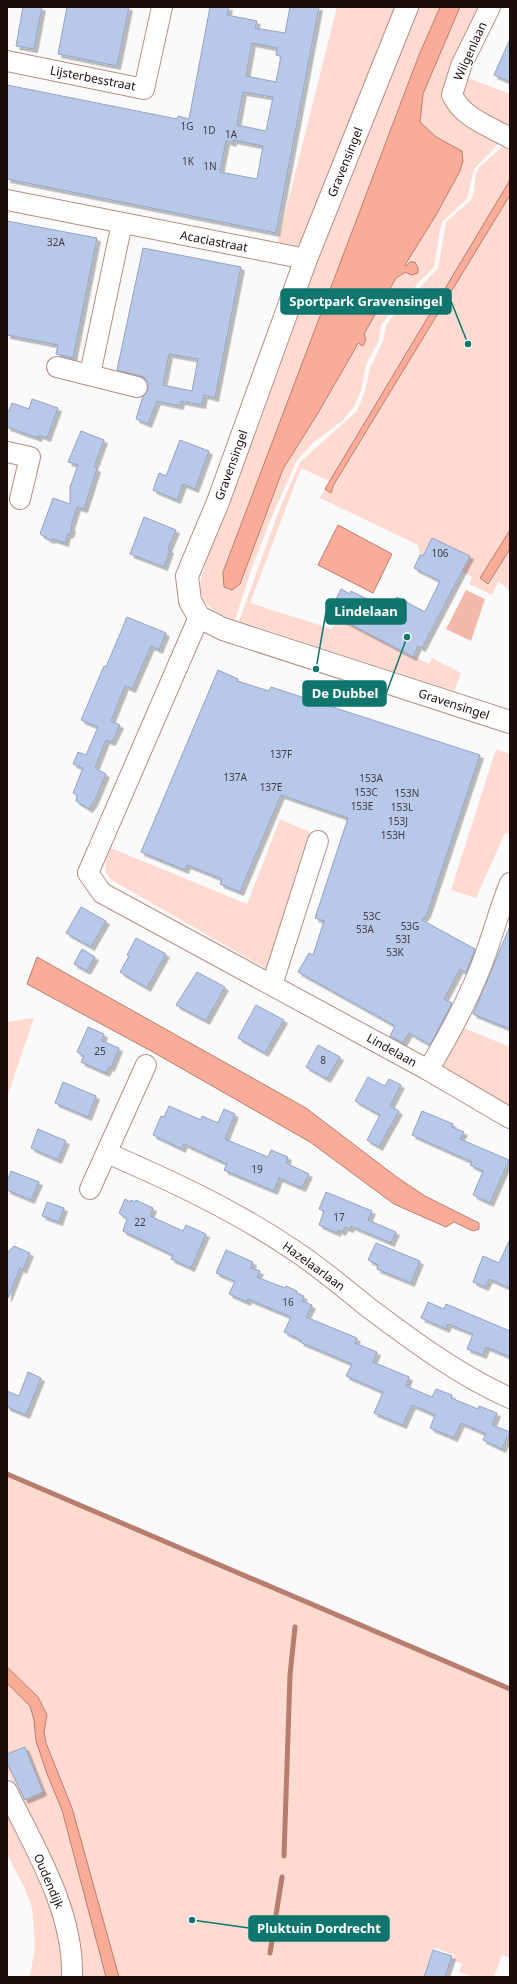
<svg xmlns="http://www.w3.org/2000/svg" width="517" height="1984" viewBox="0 0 517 1984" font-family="'Noto Sans',sans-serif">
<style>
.green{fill:#fedad0}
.forest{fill:#f3b8a9}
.water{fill:#faac99;stroke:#b77d6e}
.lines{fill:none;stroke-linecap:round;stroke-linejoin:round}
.stream{stroke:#b77d6e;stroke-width:5}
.building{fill:#b8c8e9;stroke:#93a2c2;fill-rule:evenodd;filter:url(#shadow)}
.street-casing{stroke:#b48e84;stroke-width:22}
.secondary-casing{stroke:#b48e84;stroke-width:24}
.street{stroke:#fff;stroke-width:20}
.secondary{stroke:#fff;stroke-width:22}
.labels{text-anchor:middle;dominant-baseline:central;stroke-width:3;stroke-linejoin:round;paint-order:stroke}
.number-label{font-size:10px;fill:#423c42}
.street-label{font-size:12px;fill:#1b0e0a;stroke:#fff}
.leader{fill:none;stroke:#0f766e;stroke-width:1.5}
.callout-dot{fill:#0f766e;stroke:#fff;stroke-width:1.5}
.callout{fill:#0f766e;stroke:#0f766e;stroke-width:1.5}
.callout-label{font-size:13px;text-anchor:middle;font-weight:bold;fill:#fff}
</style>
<defs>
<filter id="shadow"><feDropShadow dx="3.5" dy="3.5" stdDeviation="0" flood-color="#0004"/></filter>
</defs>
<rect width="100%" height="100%" fill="#fafafa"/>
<!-- green -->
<g class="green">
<polygon points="337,7 399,7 308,242 297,247 277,245"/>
<path d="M415 7H440L419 55 223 572 240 584 283 469 318 413 355 349 365 337 364 334 396 278 406 272 411 275 418 273V268L415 264H408L406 266 405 265 436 215 460 171 463 161 462 151C451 144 424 135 420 121 414 99 450 30 460 7H483L445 103 451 111 501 141 474 169 467 199 443 221 440 230 434 267 418 283 405 302 388 316 381 325 379 340 366 365 361 391 353 408 342 421 313 443 297 460 272 516 251 570 235 620C207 610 192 598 205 566L200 565 365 131Z"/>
<path d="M469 78 510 94V127C499 121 466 107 464 93 464 88 467 82 469 78Z"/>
<polygon points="506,144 510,146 510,180 357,437 332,488 510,195 510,593 506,587 498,582 492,595 469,584 472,577 462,572 460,575 420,555 418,545 320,498 329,481 301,468 250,603 332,629 337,618 429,664 432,658 461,673 454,691 239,621 278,513 300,462 357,411 365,391 370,368 383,341 386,326 392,317 410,302 419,288 438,268 446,222 471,200 474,191 476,173 480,166"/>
<polygon points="496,749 510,754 510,834 505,833 476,898 451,890"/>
<path d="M280 819 310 832 270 971 113 881C101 871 105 862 111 848L247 904Z"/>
<polygon points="34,1018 7,1097 7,1022"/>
<polygon points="459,1026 510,1047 510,1109 439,1069"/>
<polygon points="7,1476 510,1689 510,1958 502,1955 494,1977 473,1977 459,1972 462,1964 453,1960 455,1955 434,1948 423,1977 119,1977 72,1808 46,1743 44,1732 47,1715 38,1697 7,1667"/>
<polygon points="7,1683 30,1706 34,1720 36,1741 47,1774 62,1810 106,1977 79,1977 25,1813 7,1770"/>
<polygon points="7,1807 55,1910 66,1977 30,1977 35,1946 32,1908 24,1887 7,1854"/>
</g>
<!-- forest -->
<polygon class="forest" points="466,590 485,599 471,641 446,629"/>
<!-- water -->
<g class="water">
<polygon points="440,7 460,7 423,94 420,122 436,137 462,151 463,161 460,171 436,215 405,265 406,266 410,262 415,262 418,268 418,273 411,275 406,272 396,278 364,334 366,339 363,346 358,343 355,349 318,413 283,469 240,584 232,590 224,587 223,572 419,55"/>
<polygon points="510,180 510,195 333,486 331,493 325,489"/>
<polygon points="338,525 392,554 373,593 318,565"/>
<polygon points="510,530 510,549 488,584 480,578"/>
<polygon points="37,957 306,1108 398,1178 425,1196 479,1223 479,1229 473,1231 454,1222 446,1227 394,1204 310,1142 153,1052 27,984"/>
<polygon points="7,1667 38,1697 47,1715 44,1732 46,1743 72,1808 119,1977 106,1977 62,1810 47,1774 36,1741 34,1720 30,1706 7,1683"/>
</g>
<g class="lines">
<!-- stream -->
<g class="stream">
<polyline points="7,1474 510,1689"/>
<polyline points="284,1856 290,1675 295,1627"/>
<polyline points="270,1953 282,1877"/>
</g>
</g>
<!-- building -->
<g class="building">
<polygon points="23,7 42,7 34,49 16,46"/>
<polygon points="67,7 129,7 117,66 58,54"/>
<path d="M210 7H229L227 15 257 21 255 28 285 33 290 7H319L276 233 7 179V85L177 119 178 116 189 119ZM252 43 277 48 276 55 281 56 276 82 246 76ZM243 92 273 97 266 131 237 125ZM233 140 263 146 257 179 220 172 226 141 233 143Z"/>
<polygon points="510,39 510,82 494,75"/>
<polygon points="7,221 97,238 73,358 56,354 58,345 7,335"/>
<path d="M143 248 241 267 215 398 204 395 202 405 181 401 180 406 157 401 148 424 136 419 143 396 148 390V383L144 377 117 370ZM169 354 198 359 192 391 163 385Z"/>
<polygon points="32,399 58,408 47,438 39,435 38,438 7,427 7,412 9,411 12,403 29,409"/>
<polygon points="81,431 104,440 94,467 97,469 84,509 77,507 71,526 72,529 70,534 67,535 65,543 53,539 50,540 40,534 53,498 70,504 70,487 78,465 68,462"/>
<polygon points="180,440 209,451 195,489 183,484 177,500 153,490 159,473 166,476"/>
<polygon points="144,517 176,530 168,549 170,550 164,567 130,554"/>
<polygon points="432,538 470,556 422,648 418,646 413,657 329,613 341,589 350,594 351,591 390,610 397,597 425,612 440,581 414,568 420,555 423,556"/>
<polygon points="127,617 166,633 159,650 151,646 132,689 125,686 111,721 120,725 112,742 106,740 95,768 106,774 94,802 89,809 76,801 77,795 73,793 83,768 73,764 78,752 86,755 98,727 81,720 104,666 106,667"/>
<polygon points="218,670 238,679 237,681 269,691 271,687 480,755 427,914 422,920 475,949 466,973 460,969 444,999 452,1003 430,1045 409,1033 403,1043 390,1036 395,1026 298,972 309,953 313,955 324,921 315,918 348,818 281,795 240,892 220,884 222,879 187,865 185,870 141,852"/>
<polygon points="81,907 106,921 91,947 66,933"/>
<polygon points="510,926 510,1029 473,1014"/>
<polygon points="136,938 166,954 147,988 120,972 129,956 127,955"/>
<polygon points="82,949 95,957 87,971 74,964"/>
<polygon points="197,972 225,987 206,1021 176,1005"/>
<polygon points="256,1005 284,1020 265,1053 238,1038"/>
<polygon points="88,1027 104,1034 102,1041 119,1048 111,1068 109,1067 106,1073 81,1062 84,1056 77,1052"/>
<polygon points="318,1045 340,1057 327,1079 306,1067"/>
<polygon points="368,1077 385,1086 389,1079 401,1085 390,1106 399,1111 379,1147 367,1140 380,1115 355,1101"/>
<polygon points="63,1082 96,1096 88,1117 55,1103"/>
<polygon points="169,1106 201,1120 202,1116 218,1123 224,1109 235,1114 225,1139 268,1157 271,1150 288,1157 286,1163 309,1174 302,1188 279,1178 274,1191 224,1170 227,1164 184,1144 182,1149 153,1135 161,1116 164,1117"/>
<polygon points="422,1111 453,1124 452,1127 464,1132 460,1139 509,1160 490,1203 473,1195 483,1171 470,1165 472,1162 412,1135"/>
<polygon points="38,1129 66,1141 58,1160 31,1148"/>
<polygon points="11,1171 39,1182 31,1200 7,1190 7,1182"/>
<polygon points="326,1192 372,1211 368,1220 396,1232 391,1243 351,1226 350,1229 345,1227 342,1232 338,1230 337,1233 319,1225 324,1211 319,1209"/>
<polygon points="125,1199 130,1202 131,1200 135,1202 136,1200 153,1208 150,1216 183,1231 186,1225 206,1234 191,1268 171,1259 173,1255 123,1231 127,1219 119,1213"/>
<polygon points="47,1202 64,1208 59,1222 42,1216"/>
<polygon points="510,1239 510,1288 489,1279 485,1287 473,1282 483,1256 499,1263"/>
<polygon points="376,1243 420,1261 411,1283 377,1269 378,1265 368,1260"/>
<polygon points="14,1246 30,1253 23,1270 20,1268 8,1298 7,1253"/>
<polygon points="226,1250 253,1262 251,1268 260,1271 257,1277 285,1288 286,1286 297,1291 296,1293 304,1296 302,1301 312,1305 306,1317 357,1338 355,1343 377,1352 373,1362 409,1377 406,1386 432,1397 436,1389 452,1395 451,1398 478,1409 479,1406 497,1413 492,1425 510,1432 502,1449 483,1440 486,1434 461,1423 454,1438 430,1428 435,1415 412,1405 403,1425 374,1413 383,1392 346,1376 352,1364 300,1342 301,1340 284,1332 291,1317 248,1299 247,1302 229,1294 235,1281 216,1273"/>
<polygon points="428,1302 444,1309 446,1304 510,1331 510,1357 486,1347 483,1355 467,1349 473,1334 448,1324 446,1329 421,1318"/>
<polygon points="28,1372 41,1378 26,1415 7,1407 7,1391 19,1396"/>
<polygon points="25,1747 43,1792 25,1800 7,1763 7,1754"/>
<polygon points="433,1950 452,1956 445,1977 424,1977"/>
</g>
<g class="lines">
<!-- street casing -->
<g class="street-casing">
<g id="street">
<path d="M490 7 461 66 452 95C463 118 489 126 510 138"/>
<polyline points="7,61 144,89 162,7"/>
<polyline points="7,200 306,259"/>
<polyline points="57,367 137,387"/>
<polyline points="90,374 122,223"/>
<polyline points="7,452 30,457 20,499"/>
<polyline points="199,617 88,873 102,893 428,1070 510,1118"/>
<polyline points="272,985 318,841"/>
<path d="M428 1070C451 1032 473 992 487 950 495 927 501 905 510 883"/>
<path d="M107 1153C172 1181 236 1211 295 1251 321 1268 345 1289 369 1308 413 1341 460 1376 510 1398"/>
<polyline points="90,1189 146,1065"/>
<path d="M7 1791C35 1849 74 1911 72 1977"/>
</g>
</g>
<!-- secondary casing -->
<g class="secondary-casing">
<polyline id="secondary" points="407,7 306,259 218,502 187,576 190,601 199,617 223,629 510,722"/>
</g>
<!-- street -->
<use href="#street" class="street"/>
<!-- secondary -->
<use href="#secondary" class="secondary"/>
</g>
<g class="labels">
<!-- number labels -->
<g class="number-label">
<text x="187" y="126">1G</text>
<text x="209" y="130">1D</text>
<text x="231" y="134">1A</text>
<text x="188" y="161">1K</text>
<text x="210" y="166">1N</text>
<text x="56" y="242">32A</text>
<text x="440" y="553">106</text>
<text x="281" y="754">137F</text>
<text x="235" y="777">137A</text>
<text x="371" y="778">153A</text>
<text x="271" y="787">137E</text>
<text x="366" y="792">153C</text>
<text x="407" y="793">153N</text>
<text x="362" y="806">153E</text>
<text x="402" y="807">153L</text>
<text x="398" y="821">153J</text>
<text x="393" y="835">153H</text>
<text x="372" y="916">53C</text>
<text x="410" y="926">53G</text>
<text x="365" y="929">53A</text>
<text x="403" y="939">53I</text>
<text x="395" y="952">53K</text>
<text x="100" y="1051">25</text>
<text x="323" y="1060">8</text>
<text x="257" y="1169">19</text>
<text x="339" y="1217">17</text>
<text x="140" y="1222">22</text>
<text x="288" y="1302">16</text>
</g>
<!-- street labels -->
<g class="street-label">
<text transform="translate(470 51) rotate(-66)">Wilgenlaan</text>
<text transform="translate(93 78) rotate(11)">Lijsterbesstraat</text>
<text transform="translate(345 162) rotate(-68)">Gravensingel</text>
<text transform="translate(214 241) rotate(11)">Acaciastraat</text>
<text transform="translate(231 465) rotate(-70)">Gravensingel</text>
<text transform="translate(454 704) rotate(18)">Gravensingel</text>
<text transform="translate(392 1050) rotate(29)">Lindelaan</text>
<text transform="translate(314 1266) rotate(36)">Hazelaarlaan</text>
<text transform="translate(49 1881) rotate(67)">Oudendijk</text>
</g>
</g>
<!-- callouts -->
<path class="leader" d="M468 344L451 301M316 669L326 612M407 637L386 694M192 1920L249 1928"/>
<g class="callout-dot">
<circle cx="468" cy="344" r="4"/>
<circle cx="316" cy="669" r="4"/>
<circle cx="407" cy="637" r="4"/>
<circle cx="192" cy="1920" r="4"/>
</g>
<g class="callout">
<rect x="281" y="289" width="170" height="25" rx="4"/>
<rect x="326" y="599" width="80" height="25" rx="4"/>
<rect x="303" y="681" width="83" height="25" rx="4"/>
<rect x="249" y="1916" width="140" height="25" rx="4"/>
</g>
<g class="callout-label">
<text x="366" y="306">Sportpark Gravensingel</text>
<text x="366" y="616">Lindelaan</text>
<text x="345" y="698">De Dubbel</text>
<text x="319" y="1933">Pluktuin Dordrecht</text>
</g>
<!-- border -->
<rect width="517" height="1984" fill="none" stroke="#1b0e0a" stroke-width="16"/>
</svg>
